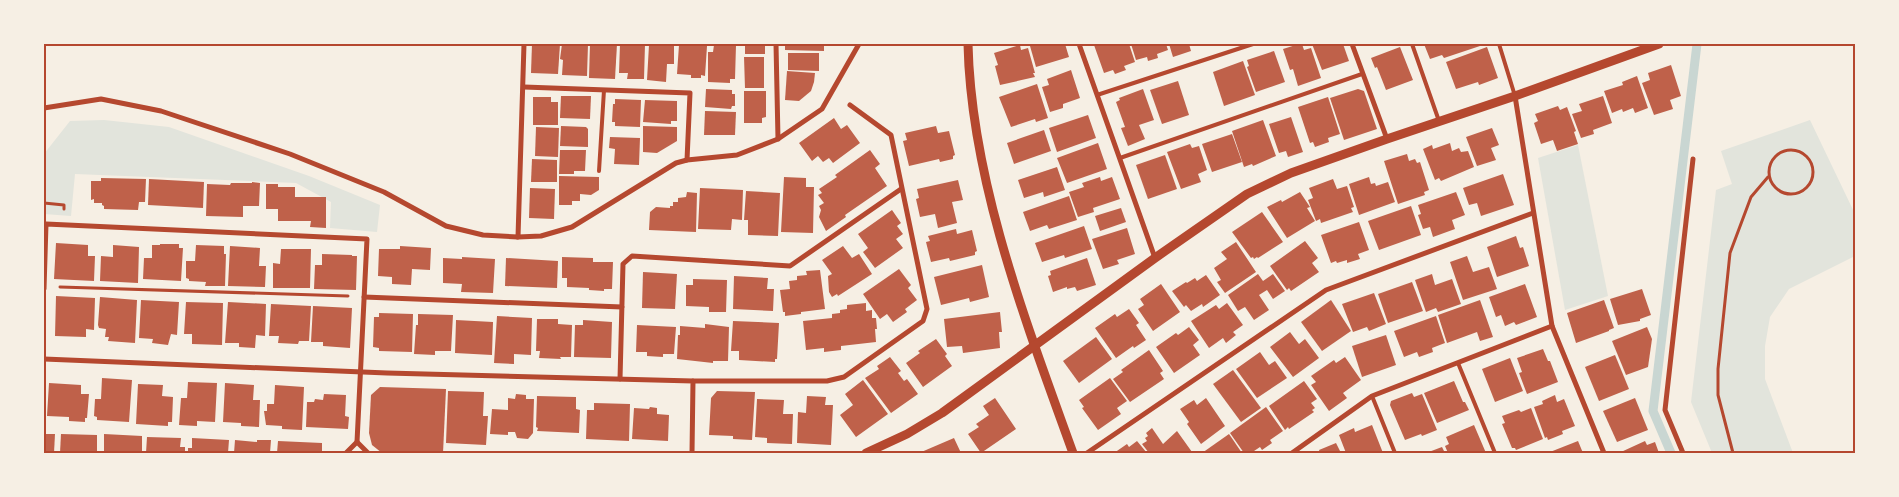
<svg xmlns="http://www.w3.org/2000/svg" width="1899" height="497" viewBox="0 0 1899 497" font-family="'Roboto Serif',serif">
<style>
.green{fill:#e2e4dc}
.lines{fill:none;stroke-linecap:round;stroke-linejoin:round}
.stream{stroke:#c9d6d2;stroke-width:9}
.building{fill:#bf614a}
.path{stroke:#b5482f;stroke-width:3}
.service{stroke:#b5482f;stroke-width:4}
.minor{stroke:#b5482f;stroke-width:5}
.tertiary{stroke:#b5482f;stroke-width:9}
.neatline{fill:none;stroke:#b5482f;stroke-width:2}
</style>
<rect width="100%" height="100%" fill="#f6efe4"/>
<!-- green -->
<g class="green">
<polygon points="104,120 169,127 309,176 380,205 377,232 330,228 331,202 296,183 75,174 71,216 44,214 44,154 70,121"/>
<polygon points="1810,120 1855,214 1855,256 1789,289 1770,317 1765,346 1765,379 1793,453 1712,453 1691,402 1716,190 1732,184 1721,151"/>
<polygon points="1578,145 1608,296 1565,310 1538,158"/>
</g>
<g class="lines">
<!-- stream -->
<polyline class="stream" points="1671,453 1653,411 1697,44"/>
</g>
<!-- building -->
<g class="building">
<polygon points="532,44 560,44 558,74 531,73"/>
<polygon points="562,44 588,44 587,76 562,75 563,60 560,59"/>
<polygon points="590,44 617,44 615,79 589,78"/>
<polygon points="620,44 645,44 644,79 627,79 628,73 619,73"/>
<rect x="745" y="44" width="20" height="10"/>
<polygon points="785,44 824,44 824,51 785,50"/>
<polygon points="1034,44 1065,44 1069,57 1036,67 1030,46"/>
<polygon points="1097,44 1129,44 1135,62 1124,66 1126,70 1115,74 1113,70 1104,73 1094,45"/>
<polygon points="1131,44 1166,44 1168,50 1157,54 1158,58 1148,61 1147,57 1136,60"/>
<polygon points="1169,44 1189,44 1191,51 1173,57"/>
<polygon points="1299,44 1302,44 1304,50 1311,48 1321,78 1298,86 1293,69 1290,70 1283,49"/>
<polygon points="1312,44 1343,44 1349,61 1322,70"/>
<polygon points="1424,44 1479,44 1480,46 1444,58 1442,55 1430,59"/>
<polygon points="649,45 674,46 674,64 667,64 666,82 647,80"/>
<polygon points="679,45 707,46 705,76 701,75 701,78 691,78 691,75 677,74"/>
<polygon points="714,45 736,45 735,79 730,79 730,83 708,82 708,52 713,52"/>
<polygon points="1020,45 1021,50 1028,48 1035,73 1033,73 1035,77 1000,85 995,66 998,65 994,53"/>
<polygon points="1400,47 1413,80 1386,90 1377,67 1375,68 1371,58"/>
<polygon points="1487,47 1498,78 1479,85 1478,82 1456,89 1446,62"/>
<polygon points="1274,51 1285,82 1256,92 1247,67 1249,66 1247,60"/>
<polygon points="788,53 819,53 819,71 788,70"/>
<polygon points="744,57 764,57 764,88 745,88"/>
<polygon points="1243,61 1255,95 1224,106 1213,72"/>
<polygon points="1671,65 1681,96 1670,100 1673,109 1654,115 1642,83 1650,80 1648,73"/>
<polygon points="1071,70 1080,98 1063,104 1063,108 1050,112 1042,87 1049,85 1047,79"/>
<polygon points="787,71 815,73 814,82 811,91 799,101 785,100"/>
<polygon points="1637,76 1648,108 1635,113 1633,108 1623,112 1622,109 1612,113 1604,91 1623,85 1622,82"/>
<polygon points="1178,81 1189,115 1162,124 1150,90"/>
<polygon points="1037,84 1048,118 1036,122 1035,119 1011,127 999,97"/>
<polygon points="706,89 732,90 732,94 735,94 735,106 732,106 731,109 705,107"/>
<polygon points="1143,89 1154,120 1139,125 1145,139 1128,146 1121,128 1125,127 1116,102 1120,100 1119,98"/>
<polygon points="1358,89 1364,91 1377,129 1344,140 1330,98"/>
<polygon points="744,91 766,91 766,117 762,118 762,123 744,123"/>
<polygon points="561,96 591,96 590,119 560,118"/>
<polygon points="1603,96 1612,123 1593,130 1594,134 1581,138 1572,114 1582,111 1579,104"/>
<polygon points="533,97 551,97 551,102 558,102 558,125 533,125"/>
<polygon points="1328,97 1340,134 1328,138 1329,142 1315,147 1313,142 1310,143 1298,107"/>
<polygon points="615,99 641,100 640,127 615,126 615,122 612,122 613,104 615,104"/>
<polygon points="645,100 677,101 677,121 671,121 671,124 643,122"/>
<polygon points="1558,106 1560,110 1567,107 1576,131 1574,132 1578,144 1557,151 1553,140 1541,144 1534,123 1538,121 1535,114"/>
<polygon points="705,111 736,112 735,135 704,135"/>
<polygon points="1088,115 1096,138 1057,152 1049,128"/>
<polygon points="1291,117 1303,152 1288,157 1286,151 1279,153 1269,124"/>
<polygon points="834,118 841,129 847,125 860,143 833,163 829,158 823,162 818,156 812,161 799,143"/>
<polygon points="1263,120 1276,156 1253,166 1252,164 1244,167 1232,131"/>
<polygon points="561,126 586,127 588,129 588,147 560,146"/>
<polygon points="643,126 677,127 677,141 657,153 643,152"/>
<polygon points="936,126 938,133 949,131 955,155 953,156 953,159 940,162 939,159 909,166 903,141 907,140 905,133"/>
<polygon points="536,127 559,128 558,157 535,156"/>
<polygon points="1492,128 1499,145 1491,148 1496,160 1477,166 1466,137"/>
<polygon points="1044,130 1051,151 1014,164 1007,143"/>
<polygon points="1232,134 1242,162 1212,172 1202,144"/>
<polygon points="610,137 640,138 639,165 614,164 615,149 609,148"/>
<polygon points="1098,143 1107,169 1067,183 1057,158"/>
<polygon points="1450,143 1452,151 1459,148 1461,152 1468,151 1474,167 1441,181 1439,178 1435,180 1423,149 1432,145 1433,149"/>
<polygon points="1190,144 1192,148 1199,146 1207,170 1198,174 1201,182 1181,189 1167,152"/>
<polygon points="560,150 586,150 585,171 574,171 574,174 559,174"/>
<polygon points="870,150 880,164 875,168 887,186 845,215 846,217 826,231 819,217 821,210 819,206 824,203 818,195 822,193 819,189 837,177 835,175"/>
<polygon points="1407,154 1409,161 1415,159 1417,163 1420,162 1429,190 1424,192 1425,195 1398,204 1384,161"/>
<polygon points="1165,155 1177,189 1148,199 1136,165"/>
<polygon points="532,159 557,160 557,182 531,182"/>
<polygon points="1057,167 1065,190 1044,197 1043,192 1024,198 1018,180"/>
<polygon points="1503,174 1514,205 1481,216 1477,203 1469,205 1463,188"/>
<polygon points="559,176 599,177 599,190 591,195 580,194 580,201 572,201 572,205 559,205"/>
<polygon points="784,177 806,178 806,187 814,187 813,233 781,232"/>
<polygon points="1100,177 1101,181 1112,177 1120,199 1093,208 1094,212 1078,217 1069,192 1084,187 1082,183"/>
<polygon points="1369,177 1371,184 1375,183 1376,186 1388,182 1395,202 1359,215 1349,184"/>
<polygon points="101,178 146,179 145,202 139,202 138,210 104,209 104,206 102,205 102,203 94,203 94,199 91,200 91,181 101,181"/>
<polygon points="149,179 204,182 203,208 148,205"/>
<polygon points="1333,179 1337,189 1347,186 1354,207 1351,208 1353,212 1321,223 1320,219 1316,221 1308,200 1313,198 1309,188"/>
<polygon points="958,180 963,200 952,202 957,223 938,228 935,214 920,217 916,199 919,198 917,189"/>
<polygon points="252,182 260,183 259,206 243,206 243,217 206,216 207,184 230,185 231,183 252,183"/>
<polygon points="266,184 278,184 278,187 295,187 295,197 326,197 326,228 310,227 311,221 278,221 278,209 266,209"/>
<polygon points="530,188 555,189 554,219 529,218"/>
<polygon points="700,188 743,190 742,220 732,219 731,230 698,229"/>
<polygon points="746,191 780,193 778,236 748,235 748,220 744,220"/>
<polygon points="687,192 697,193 696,232 649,230 650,212 656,207 670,208 670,206 673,206 673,202 678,202 678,198 686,197"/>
<polygon points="1300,192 1310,207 1307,208 1315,221 1287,238 1267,207 1281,200 1282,202"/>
<polygon points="1456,192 1465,215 1452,220 1455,229 1433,237 1430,227 1423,229 1418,215 1421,214 1418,205"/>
<polygon points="1069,196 1077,220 1049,229 1047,225 1030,231 1023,212"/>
<polygon points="1411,206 1421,235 1379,250 1368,221"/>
<polygon points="1121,208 1126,222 1100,231 1095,216"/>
<polygon points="892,210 901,223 897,226 903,234 896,239 903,248 875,268 863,252 868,248 858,234"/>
<polygon points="1262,212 1283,242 1258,258 1257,257 1254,259 1253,257 1251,258 1232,232"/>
<polygon points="1359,222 1369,250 1358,254 1360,259 1347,263 1347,260 1337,263 1336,261 1331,263 1321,235"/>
<polygon points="1084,226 1092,249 1065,258 1064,255 1042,262 1035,243"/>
<polygon points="1127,228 1135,254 1117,260 1119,264 1103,269 1092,239"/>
<polygon points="956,229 957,234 972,230 977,251 975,252 975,255 950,261 949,258 931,262 926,242 930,241 928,236"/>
<polygon points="1516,236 1520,248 1523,247 1529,266 1497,277 1487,247"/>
<polygon points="1305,241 1318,258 1312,263 1319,272 1291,291 1289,288 1287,290 1270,266"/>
<polygon points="1236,242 1256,272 1225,293 1217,282 1221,280 1214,268 1227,259 1221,252"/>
<polygon points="56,243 88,245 88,256 95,256 94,281 54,279"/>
<polygon points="160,244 179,244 179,248 183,248 181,281 143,279 144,258 152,258 152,245 160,245"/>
<polygon points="113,245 139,247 138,283 100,281 101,256 113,257"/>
<polygon points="196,245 224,246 224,254 226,254 225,286 205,286 206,282 189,281 189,279 186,278 186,261 195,261"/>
<polygon points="230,246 260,248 259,266 266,266 265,287 228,286"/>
<polygon points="400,246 431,248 430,270 412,269 411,285 392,284 392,277 378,276 379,249 400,249"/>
<polygon points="843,246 852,258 859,254 872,274 838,296 837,294 832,297 829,292 828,276 832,274 822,260"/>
<polygon points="281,249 311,249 310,288 273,288 273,263 280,264"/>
<polygon points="322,254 352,255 352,256 357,256 356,290 314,289 315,265 322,265"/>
<polygon points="1467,256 1473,272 1489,267 1497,289 1463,300 1450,262"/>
<polygon points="462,257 495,259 493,293 461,292 462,284 443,283 443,258 462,259"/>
<polygon points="562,257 593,258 593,262 613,262 612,289 604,289 604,291 589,290 589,288 567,287 567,278 562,278"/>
<polygon points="506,258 558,261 557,288 505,286"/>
<polygon points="1087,258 1096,285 1077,291 1075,287 1067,289 1067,287 1053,292 1048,276 1051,275 1050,271"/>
<polygon points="982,265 989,297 970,302 969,298 941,305 934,277"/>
<polygon points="899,269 911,285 908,288 917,300 905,309 907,312 893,322 887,314 880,319 863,294"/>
<polygon points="820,270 825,309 801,312 801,314 785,316 785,312 783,312 780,290 790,289 789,281 797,280 797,276 807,275 806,271"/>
<polygon points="643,272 677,274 675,309 642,308"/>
<polygon points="1258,274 1263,281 1273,274 1285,291 1273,299 1267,290 1259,295 1269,310 1254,320 1245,307 1238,311 1228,295"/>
<polygon points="1432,274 1435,285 1452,279 1461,304 1438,312 1436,308 1426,312 1415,280"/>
<polygon points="1206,275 1220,295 1203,307 1202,304 1191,311 1186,305 1184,307 1172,291 1186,282 1187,283 1195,278 1197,281"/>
<polygon points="734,276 768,278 767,289 774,289 773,311 733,309"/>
<polygon points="693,279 727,280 726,312 709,312 709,307 686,306 686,285 693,285"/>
<polygon points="1412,282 1423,311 1388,323 1378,294"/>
<polygon points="1161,284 1180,312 1153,331 1138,309 1144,305 1140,299"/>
<polygon points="1525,284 1537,317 1516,325 1514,322 1505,326 1501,315 1496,317 1489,297"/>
<polygon points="1642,289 1651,315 1640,319 1640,321 1618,325 1610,299"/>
<polygon points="1374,293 1386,324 1369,331 1367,327 1353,332 1342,304"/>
<polygon points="56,296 95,298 94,330 86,329 86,337 55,336"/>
<polygon points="100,297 137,300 135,343 108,341 109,337 105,337 106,329 99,328 98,325"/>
<polygon points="141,300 179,302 177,335 171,334 168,345 152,343 153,339 139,338"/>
<polygon points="1331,300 1351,331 1322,351 1301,322"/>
<polygon points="1480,300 1493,337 1480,341 1477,332 1447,343 1438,315"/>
<polygon points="1604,300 1614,328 1609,330 1609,331 1576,343 1567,313"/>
<polygon points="186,302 223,303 222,345 192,344 192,334 184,334"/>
<polygon points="228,302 266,304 265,336 256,335 255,348 239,347 239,343 225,343"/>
<polygon points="866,303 866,311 872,310 872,318 876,318 877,329 875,329 876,342 841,346 841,350 824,352 824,348 806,350 803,321 832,318 832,314 840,313 840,310 847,309 847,305"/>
<polygon points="1227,303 1243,325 1233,332 1236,335 1226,343 1223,338 1209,348 1191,321 1216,305 1219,309"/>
<polygon points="271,304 311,306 309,341 299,341 298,344 278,343 279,336 269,336"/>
<polygon points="313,306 352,308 350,348 323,346 323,342 311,342"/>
<polygon points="1129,309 1139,323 1136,325 1146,340 1134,348 1133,346 1116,358 1095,328 1115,314 1117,317"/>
<polygon points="1000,312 1002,332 999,332 1000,348 963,353 962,346 947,347 944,319"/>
<polygon points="379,313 413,314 412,352 379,351 379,348 373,347 374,317 379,317"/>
<polygon points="418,314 453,315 451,351 435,351 435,355 414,354 416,325 418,325"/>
<polygon points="497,316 532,318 531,355 514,354 514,364 494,363"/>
<polygon points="1436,316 1445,343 1432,348 1433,352 1419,357 1417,352 1404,357 1394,331"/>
<polygon points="537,319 558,319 558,324 572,325 571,357 560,357 561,359 539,358 540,351 536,351"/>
<polygon points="456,320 493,322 492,355 455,353"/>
<polygon points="583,320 612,322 611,358 574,357 575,325 583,325"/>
<polygon points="733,321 779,323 777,359 775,359 775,362 739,360 739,351 731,351"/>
<polygon points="705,324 729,327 728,361 713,361 713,363 677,359 678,335 680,335 680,326 705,328"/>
<polygon points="637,325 676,327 674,354 663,354 663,357 647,356 647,352 636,352"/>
<polygon points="1189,327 1199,340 1193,345 1200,355 1174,373 1156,347 1176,333 1178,335"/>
<polygon points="1647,327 1652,339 1648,367 1626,375 1612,341"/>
<polygon points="1290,332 1299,344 1305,339 1319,358 1293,377 1270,347"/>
<polygon points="1386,335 1396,365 1362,377 1352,346"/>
<polygon points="1096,337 1112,359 1079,383 1063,361"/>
<polygon points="936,339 947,354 945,356 952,366 923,387 906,363 920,353 918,351"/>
<polygon points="1543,349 1548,361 1550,361 1558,382 1527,394 1519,373 1522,372 1517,358"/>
<polygon points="1149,350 1163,371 1160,373 1164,379 1130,402 1113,379 1123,372 1121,370"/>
<polygon points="1260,352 1269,365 1275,361 1287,378 1257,398 1236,369"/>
<polygon points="1615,355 1629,389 1599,401 1585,367"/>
<polygon points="890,357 901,371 898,373 904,381 907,379 918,394 891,413 865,378 879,369 877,366"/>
<polygon points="1345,357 1361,380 1343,393 1347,398 1329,411 1311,385 1316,382 1311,376 1334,360 1336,363"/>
<polygon points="1510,358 1523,391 1495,402 1482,369"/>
<polygon points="1233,370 1261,408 1241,422 1213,384"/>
<polygon points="102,378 132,380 129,422 97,420 97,417 94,416 95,399 101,399"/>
<polygon points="1110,378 1127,401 1117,408 1121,414 1098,430 1082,408 1084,407 1079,400"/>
<polygon points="863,380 888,414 856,437 840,415 853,405 845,394"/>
<polygon points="1304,381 1317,399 1311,403 1315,408 1312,410 1314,412 1289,429 1288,427 1285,430 1269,406"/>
<polygon points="1454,381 1463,402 1465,402 1469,410 1437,423 1424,393"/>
<polygon points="188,382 217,383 215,422 197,421 197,426 179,425 181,398 187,398"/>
<polygon points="49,383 81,385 81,394 89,394 87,418 85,418 85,422 69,421 69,417 47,416"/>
<polygon points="225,383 254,385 253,400 260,400 259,427 241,426 241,423 223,422"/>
<polygon points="138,384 163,385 162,396 173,397 172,422 168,422 168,426 136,424"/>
<polygon points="275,385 304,387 302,430 282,429 282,426 266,425 264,411 267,411 267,404 274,404"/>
<polygon points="380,387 446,389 443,453 382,453 372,445 369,433 371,395"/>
<polygon points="448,391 484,392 483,416 488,416 486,445 446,443"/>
<polygon points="717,391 755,392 752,440 733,439 733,436 709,435 711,398"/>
<polygon points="1412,393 1414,397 1422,394 1437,430 1422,436 1421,434 1405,440 1390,405 1391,401"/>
<polygon points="324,394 346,395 345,416 349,417 348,429 306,427 307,402 314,402 315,399 323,400"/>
<polygon points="516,394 526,395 526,399 534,399 533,433 528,439 517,438 515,432 508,432 508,435 490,434 492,409 508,410 508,398 515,399"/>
<polygon points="1555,395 1557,402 1564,399 1575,426 1562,431 1563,434 1548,440 1547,437 1545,438 1534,407 1543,404 1542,401"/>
<polygon points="537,396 576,397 576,409 580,410 579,433 537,431 538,428 536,427"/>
<polygon points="807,396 826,397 825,405 833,405 831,445 797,443 798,412 806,413"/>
<polygon points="995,398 1016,429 981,453 968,434 979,427 976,424 989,415 983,406"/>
<polygon points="1206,398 1225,426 1201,444 1187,424 1189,422 1180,409 1194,400 1197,405"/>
<polygon points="1635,398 1648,430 1617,442 1603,411"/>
<polygon points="757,399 784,400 783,414 793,414 792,444 767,443 767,438 755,437"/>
<polygon points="594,403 630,404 629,441 586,439 587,410 594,410"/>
<polygon points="650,407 657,408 657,414 669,415 668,441 632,439 634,408 649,409"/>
<polygon points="1266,407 1283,431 1270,440 1272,443 1262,450 1260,447 1251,453 1244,453 1230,433"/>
<polygon points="1531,408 1543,439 1516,450 1515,448 1512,448 1502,424 1505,423 1502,416 1519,410 1521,412"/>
<polygon points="1372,425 1383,453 1346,453 1339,435 1354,428 1355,432"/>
<polygon points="1474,425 1486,453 1448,453 1445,446 1449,444 1446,437"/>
<polygon points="1152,428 1163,444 1177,431 1192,452 1149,453 1142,444 1147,441 1145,438 1148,436 1146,433"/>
<polygon points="44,434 55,434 54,453 44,453"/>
<polygon points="61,434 97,435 97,453 60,453"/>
<polygon points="104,434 142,436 142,453 104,453"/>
<polygon points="1229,434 1242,453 1202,453"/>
<polygon points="147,437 181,438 180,447 185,447 185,453 146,453"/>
<polygon points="192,438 229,440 228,453 188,453 188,448 192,448"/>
<polygon points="954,438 961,453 919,453"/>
<polygon points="235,440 257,442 257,440 271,440 270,453 234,453"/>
<polygon points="278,441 322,443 322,453 277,453"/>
<polygon points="1137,441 1147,453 1114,453 1127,444 1129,447"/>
<polygon points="1578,441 1583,453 1550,453 1550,452"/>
<polygon points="1645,441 1647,445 1655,442 1659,453 1621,453 1621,452"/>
<polygon points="1336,443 1341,453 1320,453 1319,450"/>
<polygon points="1442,447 1445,453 1426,453"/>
</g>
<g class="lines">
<!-- path -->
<g class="path">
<circle cx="1791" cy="172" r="22"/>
<polyline points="44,203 64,205 64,209"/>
<polyline points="60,287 348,296"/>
<polyline points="1733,453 1718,395 1718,369 1730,253 1751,197 1768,177"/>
</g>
<!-- service -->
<g class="service">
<polyline points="1412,44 1439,121"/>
<polyline points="1499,44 1515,96"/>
<polyline points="1097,95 1253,44"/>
<polyline points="1120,158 1362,74"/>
<polyline points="599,171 604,90"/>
<polyline points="1458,363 1495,453"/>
<polyline points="1372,396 1395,453"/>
</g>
<!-- minor -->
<g class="minor">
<polyline points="776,44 778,139"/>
<polyline points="1079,44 1155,258"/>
<polyline points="1352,44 1387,139"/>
<polyline points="524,87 690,93 687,160"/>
<polyline points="1515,96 1552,326 1604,453"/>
<polyline points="44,108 101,99 161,111 290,154 384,192 446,226 483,235 518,237 541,236 572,227 676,163 687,160 737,155 778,139 822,109 859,44"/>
<polyline points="518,237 524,44"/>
<polyline points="44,289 46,224 367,239 357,442 346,453"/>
<polyline points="364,297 622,307"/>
<polyline points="44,359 387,373 693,381 692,453"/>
<polyline points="620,379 623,264 632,256 790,266 901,189"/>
<polyline points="693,381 827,381 844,377 923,321 927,309 891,135 850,105"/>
<polyline points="357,442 368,453"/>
<polyline points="1087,453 1326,290 1533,213"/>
<polyline points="1292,453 1372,396 1552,326"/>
<polyline points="1683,453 1665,410 1693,159"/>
</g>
<!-- tertiary -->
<g class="tertiary">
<path d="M968 44C971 181 1027 325 1073 453"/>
<polyline points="866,453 907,434 942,413 1155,258 1247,194 1291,173 1387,139 1515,96 1659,44"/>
</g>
</g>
<!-- border -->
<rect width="1899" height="497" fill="none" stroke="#f6efe4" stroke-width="90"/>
<rect x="45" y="45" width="1809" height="407" class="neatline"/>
</svg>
